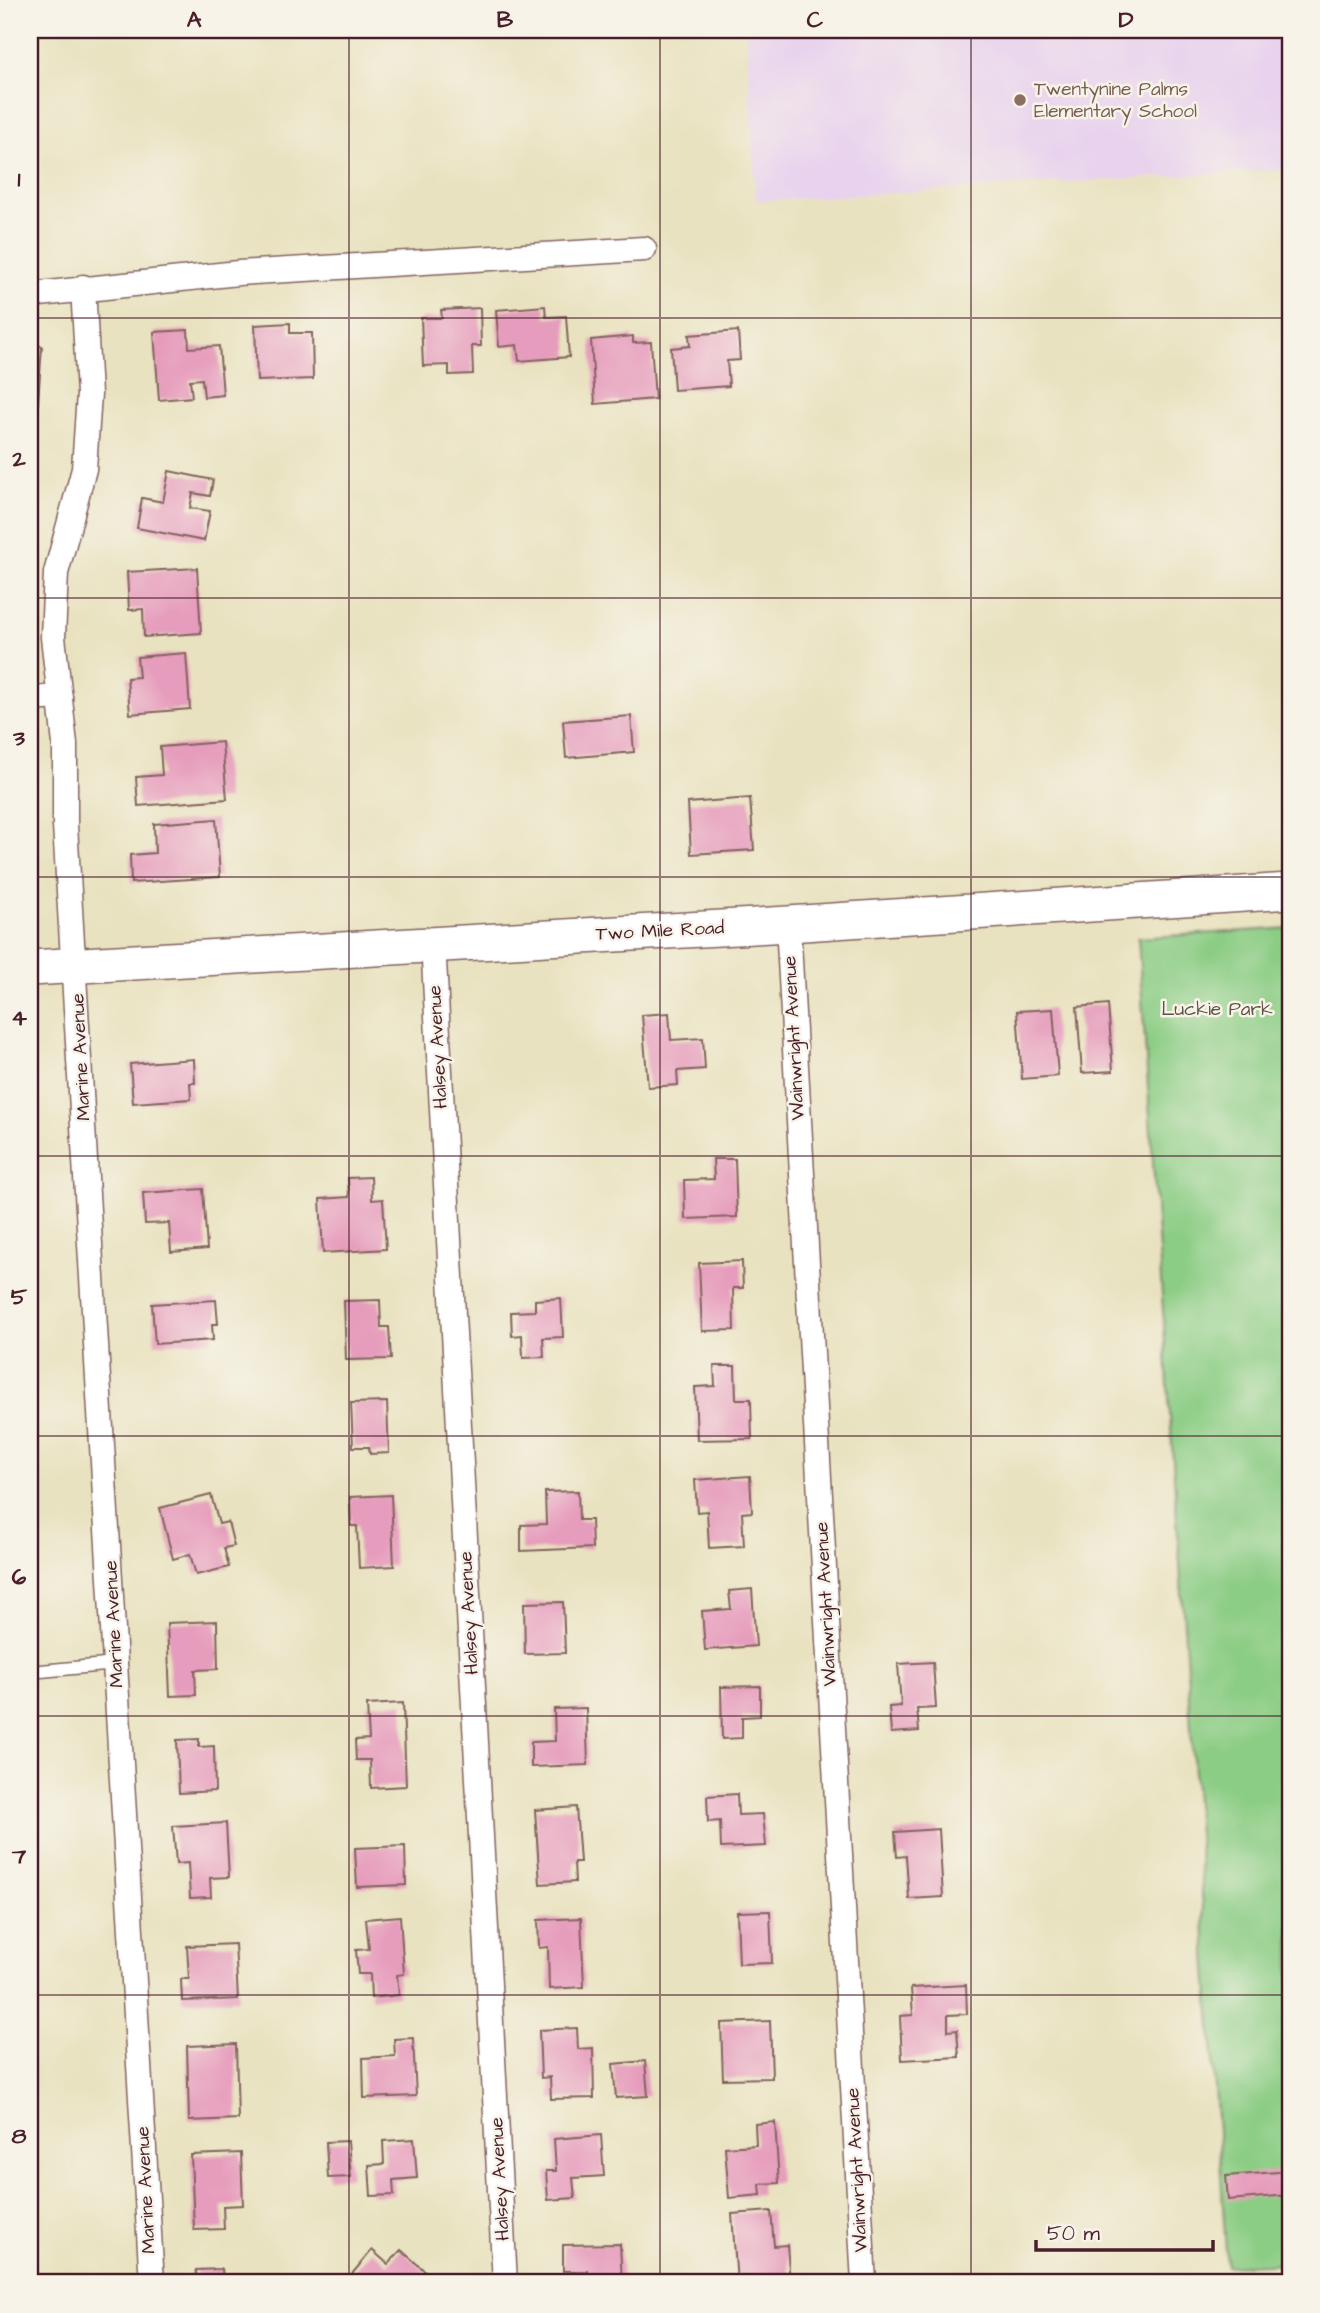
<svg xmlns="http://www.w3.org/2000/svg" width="1320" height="2313" viewBox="0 0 1320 2313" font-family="'Architects Daughter',sans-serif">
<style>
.built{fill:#e8d2ee}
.green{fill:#8ccd85;stroke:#6b7658;stroke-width:2}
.building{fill:#e69cbc}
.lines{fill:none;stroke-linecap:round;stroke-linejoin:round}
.lane-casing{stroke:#82635f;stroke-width:15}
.street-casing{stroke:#82635f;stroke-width:27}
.secondary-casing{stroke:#82635f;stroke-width:38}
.lane{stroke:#fff;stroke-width:12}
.street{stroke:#fff;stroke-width:24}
.secondary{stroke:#fff;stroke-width:35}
.grid{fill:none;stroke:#4a1f2b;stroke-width:2;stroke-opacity:0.55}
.education-dot{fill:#8d6e63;stroke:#f7f3e8;stroke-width:2.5}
.labels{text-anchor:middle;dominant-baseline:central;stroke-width:5;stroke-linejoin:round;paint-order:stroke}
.education-label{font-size:19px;fill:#785e54;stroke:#f7f3e8;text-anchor:start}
.street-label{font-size:19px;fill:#4a1f2b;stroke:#f7f3e8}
.park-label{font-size:19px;fill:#5e5346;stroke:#f7f3e8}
.neatline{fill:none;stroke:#4a1f2b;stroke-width:2.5}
.grid-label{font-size:23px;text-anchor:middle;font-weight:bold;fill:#4a1f2b}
</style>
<rect width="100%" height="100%" fill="#f7f3e8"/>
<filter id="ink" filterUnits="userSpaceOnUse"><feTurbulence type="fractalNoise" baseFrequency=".0143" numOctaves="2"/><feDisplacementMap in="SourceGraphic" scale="14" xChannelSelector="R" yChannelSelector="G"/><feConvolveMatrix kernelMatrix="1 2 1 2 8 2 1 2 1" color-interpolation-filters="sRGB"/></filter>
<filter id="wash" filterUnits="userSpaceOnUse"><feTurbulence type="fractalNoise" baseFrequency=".00686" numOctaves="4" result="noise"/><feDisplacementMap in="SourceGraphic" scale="28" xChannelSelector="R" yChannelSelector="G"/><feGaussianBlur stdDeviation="1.57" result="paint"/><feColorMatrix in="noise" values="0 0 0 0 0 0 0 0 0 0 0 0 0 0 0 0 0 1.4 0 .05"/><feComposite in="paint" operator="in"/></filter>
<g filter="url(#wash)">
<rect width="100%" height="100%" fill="#e9e2c0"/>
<!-- built -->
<polygon class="built" points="746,30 1290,30 1290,169 756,201"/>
<!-- green -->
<polygon class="green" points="1290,928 1290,2263 1227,2266 1138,938"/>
<g id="blocks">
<!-- building -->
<g class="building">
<polygon points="545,306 546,317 566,316 569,357 519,361 517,345 499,347 496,310"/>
<polygon points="480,308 481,346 472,346 473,374 449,375 449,365 423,366 421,318 442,318 441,310"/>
<polygon points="290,323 290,333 312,333 313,379 257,381 255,325"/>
<polygon points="188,330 189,348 219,346 223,395 204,397 202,379 190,380 192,397 159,400 154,332"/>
<polygon points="738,331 740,360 727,361 729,386 674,390 671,348 690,346 689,335"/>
<polygon points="633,336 633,343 651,342 655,399 595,404 591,340"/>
<polygon points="30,345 42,346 37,416 30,415"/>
<polygon points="169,471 213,480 210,496 193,493 190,508 210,511 204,541 137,528 142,498 163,502"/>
<polygon points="197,568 201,633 144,637 143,609 129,610 127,572"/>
<polygon points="186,653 190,709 130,714 127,678 139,677 137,657"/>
<polygon points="631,716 634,752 566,758 563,721"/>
<polygon points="222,742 227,799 138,806 136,777 162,775 160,747"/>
<polygon points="750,798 754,850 691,854 688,803"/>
<polygon points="216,819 220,877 131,883 130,855 155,853 154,824"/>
<polygon points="1108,1004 1113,1071 1082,1073 1077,1007"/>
<polygon points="1053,1009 1058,1076 1022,1079 1017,1011"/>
<polygon points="669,1013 671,1040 703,1038 705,1069 677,1071 678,1085 648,1087 642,1015"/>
<polygon points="194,1059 195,1083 190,1083 191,1099 133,1103 130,1064"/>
<polygon points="713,1159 735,1159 737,1217 685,1219 684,1180 714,1179"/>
<polygon points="371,1177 372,1200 383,1199 386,1249 323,1253 320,1199 349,1197 348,1178"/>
<polygon points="203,1189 207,1249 171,1252 169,1223 145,1224 143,1193"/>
<polygon points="742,1261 743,1288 733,1288 734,1330 702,1331 699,1263"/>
<polygon points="561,1298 563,1337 543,1338 544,1357 523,1358 522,1335 512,1336 511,1312 535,1311 535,1300"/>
<polygon points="216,1300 218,1324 212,1324 213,1340 155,1344 152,1304"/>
<polygon points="380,1300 381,1327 389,1327 391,1359 346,1360 344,1301"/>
<polygon points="714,1366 735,1366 736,1399 751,1399 752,1439 697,1440 695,1387 715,1386"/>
<polygon points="387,1402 389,1453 370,1454 369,1447 353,1447 351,1403"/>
<polygon points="750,1476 752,1512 742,1513 744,1546 709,1548 707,1511 697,1512 695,1480"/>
<polygon points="578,1491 579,1520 591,1520 592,1548 521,1551 521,1525 546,1524 545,1492"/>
<polygon points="211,1495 219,1524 228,1522 234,1546 224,1548 229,1567 196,1575 190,1554 173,1559 160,1508"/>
<polygon points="391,1495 394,1566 359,1568 357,1526 351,1526 350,1497"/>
<polygon points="752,1589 756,1646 705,1650 702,1611 731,1609 729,1591"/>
<polygon points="563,1602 565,1653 525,1654 524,1603"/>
<polygon points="217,1621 218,1669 195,1670 196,1695 170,1696 167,1623"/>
<polygon points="933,1662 936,1708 917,1709 919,1731 891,1733 889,1707 901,1706 898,1664"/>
<polygon points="760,1686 760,1716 742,1717 742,1738 722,1739 721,1687"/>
<polygon points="403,1703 406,1786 371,1788 370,1760 356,1760 355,1740 369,1739 367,1705"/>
<polygon points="586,1708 588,1765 531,1767 531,1742 555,1741 554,1709"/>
<polygon points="199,1739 199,1747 214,1746 215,1791 179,1793 177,1740"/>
<polygon points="737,1794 738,1815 763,1814 766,1846 721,1848 720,1821 708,1822 707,1796"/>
<polygon points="576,1807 580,1862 574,1862 575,1882 540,1884 535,1810"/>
<polygon points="226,1823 229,1877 210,1878 211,1897 190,1898 188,1863 176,1864 173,1826"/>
<polygon points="939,1829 943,1897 909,1899 906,1856 897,1857 895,1832"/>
<polygon points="405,1846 406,1885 357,1887 355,1848"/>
<polygon points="770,1911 772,1963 739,1964 737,1912"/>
<polygon points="400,1916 404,1974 397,1975 399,1995 371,1998 370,1974 358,1974 356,1950 369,1949 366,1919"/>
<polygon points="581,1918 584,1987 549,1989 548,1947 539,1948 538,1920"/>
<polygon points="235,1944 238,1999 182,2001 181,1979 189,1979 187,1946"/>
<polygon points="966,1985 967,2014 948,2015 948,2031 957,2030 959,2057 902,2060 900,2016 913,2015 911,1988"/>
<polygon points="770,2021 772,2078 723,2079 721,2023"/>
<polygon points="577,2028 578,2049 593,2048 594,2098 551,2099 550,2077 541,2078 539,2030"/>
<polygon points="413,2038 416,2096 364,2098 363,2058 395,2056 394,2039"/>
<polygon points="236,2044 238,2119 189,2121 187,2046"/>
<polygon points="645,2061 648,2096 616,2098 613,2064"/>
<polygon points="775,2122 779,2183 760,2184 761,2195 729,2198 725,2147 756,2145 755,2124"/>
<polygon points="601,2135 604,2176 573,2178 575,2198 548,2200 546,2171 556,2171 554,2139"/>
<polygon points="414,2139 417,2178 393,2180 394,2195 371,2196 369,2165 384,2164 383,2141"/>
<polygon points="348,2141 351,2177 328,2178 326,2142"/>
<polygon points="241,2153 243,2205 223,2206 224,2229 194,2230 191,2155"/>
<polygon points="1290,2171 1290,2195 1228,2200 1226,2176"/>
<polygon points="771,2211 774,2246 787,2245 790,2283 737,2283 732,2214"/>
<polygon points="620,2244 622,2283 588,2283 588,2271 563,2271 563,2245"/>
<polygon points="372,2250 388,2264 401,2250 425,2271 414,2283 349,2283 346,2281"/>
<polygon points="222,2269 223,2280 250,2279 250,2283 197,2283 196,2270"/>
</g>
</g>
</g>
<g filter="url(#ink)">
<use href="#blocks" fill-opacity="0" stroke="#82635f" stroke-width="2"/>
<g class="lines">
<!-- lane casing -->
<g class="lane-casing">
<polyline id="lane" points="30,1672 116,1664"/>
</g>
<!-- street casing -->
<g class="street-casing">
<g id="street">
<polyline points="83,287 89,394 84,469 56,573 53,637 65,744 65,825 152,2283"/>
<polyline points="30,295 238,273 644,249"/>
<polyline points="30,699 60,697"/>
<polyline points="788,924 864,2283"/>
<polyline points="433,942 505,2283"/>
</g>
</g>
<!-- secondary casing -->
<g class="secondary-casing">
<polyline id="secondary" points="30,968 788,924 1290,891"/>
</g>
<!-- lane -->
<use href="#lane" class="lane"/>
<!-- street -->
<use href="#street" class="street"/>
<!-- secondary -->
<use href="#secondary" class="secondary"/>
</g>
</g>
<!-- grid -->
<path class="grid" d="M349 30V2283M660 30V2283M971 30V2283M30 318H1290M30 598H1290M30 877H1290M30 1156H1290M30 1436H1290M30 1716H1290M30 1995H1290"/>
<!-- markers -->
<circle class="education-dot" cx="1020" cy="100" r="7"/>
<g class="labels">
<!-- education labels -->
<g class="education-label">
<text x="1034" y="89">Twentynine Palms<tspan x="1034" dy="22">Elementary School</tspan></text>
</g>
<!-- street labels -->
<g class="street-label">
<text transform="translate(660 931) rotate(-3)">Two Mile Road</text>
<text transform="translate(794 1038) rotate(-93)">Wainwright Avenue</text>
<text transform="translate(438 1047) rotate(-93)">Halsey Avenue</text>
<text transform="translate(81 1057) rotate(-93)">Marine Avenue</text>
<text transform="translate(826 1604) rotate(-93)">Wainwright Avenue</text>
<text transform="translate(469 1613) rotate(-93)">Halsey Avenue</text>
<text transform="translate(114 1624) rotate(-93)">Marine Avenue</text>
<text transform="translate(857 2170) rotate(-93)">Wainwright Avenue</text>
<text transform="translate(500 2179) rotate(-93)">Halsey Avenue</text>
<text transform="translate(146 2190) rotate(-93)">Marine Avenue</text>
</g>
<!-- park labels -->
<g class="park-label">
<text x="1217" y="1009">Luckie Park</text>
</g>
</g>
<!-- margin -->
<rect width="1320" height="2313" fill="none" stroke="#f7f3e8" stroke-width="77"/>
<!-- scale -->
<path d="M1036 2240v10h177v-10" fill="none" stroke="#4a1f2b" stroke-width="3.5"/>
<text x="1047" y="2240" font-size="21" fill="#4a1f2b" stroke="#f7f3e8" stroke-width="5" paint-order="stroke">50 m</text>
<rect x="38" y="38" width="1244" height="2236" class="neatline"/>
<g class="grid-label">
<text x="194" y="27">A</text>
<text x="505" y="27">B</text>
<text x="815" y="27">C</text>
<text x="1126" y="27">D</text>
<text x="19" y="186">1</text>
<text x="19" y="466">2</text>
<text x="19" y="745">3</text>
<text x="19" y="1025">4</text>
<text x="19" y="1304">5</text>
<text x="19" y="1584">6</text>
<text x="19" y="1863">7</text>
<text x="19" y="2143">8</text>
</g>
</svg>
